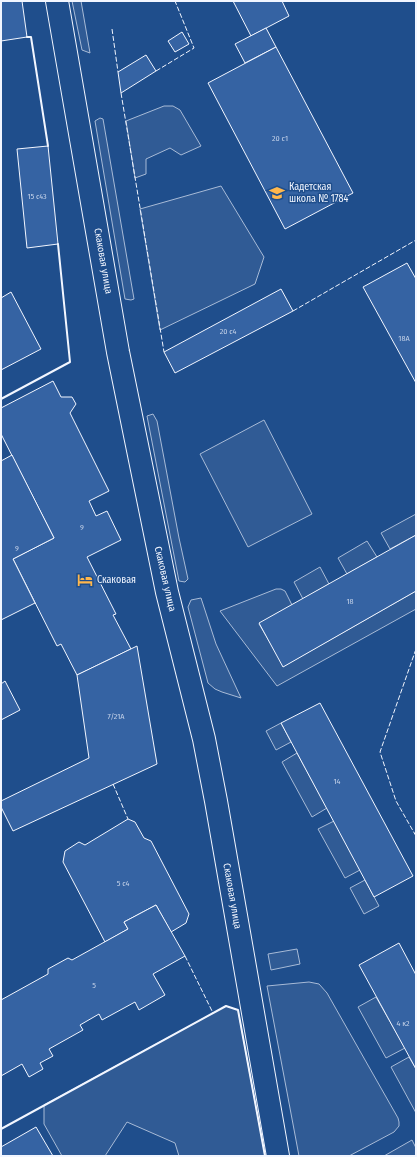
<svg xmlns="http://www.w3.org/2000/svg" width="417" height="1157" viewBox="0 0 417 1157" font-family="'Fira Sans Condensed',sans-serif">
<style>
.built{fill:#305b95;stroke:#a8bbd7}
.building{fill:#3563a3;stroke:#f2f6ff}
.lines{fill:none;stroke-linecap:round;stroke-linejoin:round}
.minor-casing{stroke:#f2f6ff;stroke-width:24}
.minor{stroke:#1f4e8c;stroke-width:22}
.fence{stroke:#f2f6ff;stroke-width:1;stroke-dasharray:5 2;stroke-linecap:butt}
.wall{stroke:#f2f6ff;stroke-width:2}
.labels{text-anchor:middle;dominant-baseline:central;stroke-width:3;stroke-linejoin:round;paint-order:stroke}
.number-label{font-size:8px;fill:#c3d1e8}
.poi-label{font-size:10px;fill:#f2f6ff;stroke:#1f4e8c;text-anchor:start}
.street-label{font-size:10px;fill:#f2f6ff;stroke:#1f4e8c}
</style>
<rect width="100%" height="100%" fill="#1f4e8c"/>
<!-- built -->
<g class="built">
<polygon points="72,1 81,1 90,53 82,50"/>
<polygon points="164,106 173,106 180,110 201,146 181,155 170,148 146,159 146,174 135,178 126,121"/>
<polygon points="100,118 103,119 134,299 131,300 125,299 95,121"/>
<polygon points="221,186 264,257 255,284 160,330 140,209"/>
<polygon points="153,414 157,421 179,538 188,579 185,582 179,581 147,416"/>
<polygon points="264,420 312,514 248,547 200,454"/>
<polygon points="416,514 416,535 390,549 381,533"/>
<polygon points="367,541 377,557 347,574 338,558"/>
<polygon points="320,567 329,584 303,599 294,582"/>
<polygon points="276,589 281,589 285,591 292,605 259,624 284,666 416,591 416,609 277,686 220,611"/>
<polygon points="201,598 216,644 241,698 222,692 215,689 208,683 188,607 191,600"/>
<polygon points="281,723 291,742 276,750 266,731"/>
<polygon points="297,753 327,808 312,817 282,762"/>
<polygon points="334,821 360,870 345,878 318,829"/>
<polygon points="365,880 379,906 364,914 350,888"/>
<polygon points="297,949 300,964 271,970 268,954"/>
<polygon points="309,982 319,984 327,993 398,1118 399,1122 399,1126 394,1132 349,1156 299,1156 267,986"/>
<polygon points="376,997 405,1048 386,1058 358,1007"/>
<polygon points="226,1006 238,1010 265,1156 179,1156 175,1143 127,1122 105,1156 62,1156 44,1124 44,1105"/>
<polygon points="409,1057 416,1069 416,1113 391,1067"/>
<polygon points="412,1140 416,1148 416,1156 384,1156"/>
</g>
<!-- building -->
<g class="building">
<polygon points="1,1 22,1 27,37 1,41"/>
<polygon points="233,1 282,1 289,16 251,36"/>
<polygon points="266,28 276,47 245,63 235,44"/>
<polygon points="182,32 189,44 175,52 168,41"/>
<polygon points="276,47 353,193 285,229 208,83"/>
<polygon points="146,55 156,71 121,93 118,72"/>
<polygon points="48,146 58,244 27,248 17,149"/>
<polygon points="407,263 416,279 416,383 363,287"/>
<polygon points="281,289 293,311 175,373 164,352"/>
<polygon points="11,292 41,349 1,370 1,298"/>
<polygon points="53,381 61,397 72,397 76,404 70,413 109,491 89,501 96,516 107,511 121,540 87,557 116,614 113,615 131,649 77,675 61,644 57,646 13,559 54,538 1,434 1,408"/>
<polygon points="12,455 54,538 13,559 35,603 1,620 1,461"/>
<polygon points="416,535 416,591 283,667 259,623"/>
<polygon points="137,646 157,764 13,831 1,807 1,801 89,758 77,675"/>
<polygon points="5,681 20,710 1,720 1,684"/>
<polygon points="320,703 413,876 374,897 281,723"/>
<polygon points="128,819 135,822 144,838 151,841 189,914 186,923 171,932 156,905 124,922 128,929 105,942 63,862 65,851 79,842 85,845"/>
<polygon points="156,905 185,956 153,974 165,995 139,1010 135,1002 102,1020 99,1014 80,1025 83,1030 49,1049 53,1056 40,1063 43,1069 29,1077 22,1064 1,1076 1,1000 48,974 48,969 68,958 72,960 128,929 124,922"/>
<polygon points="399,943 416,975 416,1069 359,965"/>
<polygon points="36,1127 53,1156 1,1156 1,1147"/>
</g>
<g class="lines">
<!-- minor casing -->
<g class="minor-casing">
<polyline id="minor" points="57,1 118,352 167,592 204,739 216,801 278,1156"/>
</g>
<!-- minor -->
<use href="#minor" class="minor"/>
<!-- fence -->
<g class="fence">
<polyline points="112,29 118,72"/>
<polyline points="156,71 194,48 175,1"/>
<polyline points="121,93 164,352"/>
<polyline points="293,311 416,240"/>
<polyline points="416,649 380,752 396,801 416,836"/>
<polyline points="113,784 128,819"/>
<polyline points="185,956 213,1013"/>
</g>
<!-- wall -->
<g class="wall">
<polyline points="27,37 31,37 48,146"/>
<polyline points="1,399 70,362 58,244"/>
<polyline points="1,1129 226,1006 238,1010 265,1156"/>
</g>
</g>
<!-- icons -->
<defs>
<g id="school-bare" transform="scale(1.2)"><path d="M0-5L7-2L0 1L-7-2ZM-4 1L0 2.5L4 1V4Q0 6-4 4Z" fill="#ffb74d" stroke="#1f4e8c" stroke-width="2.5" paint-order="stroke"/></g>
<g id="hotel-bare" transform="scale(1.2)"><path d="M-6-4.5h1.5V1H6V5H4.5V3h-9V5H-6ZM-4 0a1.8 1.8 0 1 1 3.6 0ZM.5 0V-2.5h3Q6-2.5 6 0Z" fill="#ffb74d" stroke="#1f4e8c" stroke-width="2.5" paint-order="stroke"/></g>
</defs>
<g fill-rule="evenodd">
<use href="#school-bare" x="277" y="193"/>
<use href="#hotel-bare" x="85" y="580"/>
</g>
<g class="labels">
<!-- number labels -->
<g class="number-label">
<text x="280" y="138">20 с1</text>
<text x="37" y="196">15 с43</text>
<text x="228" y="331">20 с4</text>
<text x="404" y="338">18А</text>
<text x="82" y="527">9</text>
<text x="17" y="548">9</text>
<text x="350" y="601">18</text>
<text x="116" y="716">7/21А</text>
<text x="337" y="781">14</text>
<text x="123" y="883">5 с4</text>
<text x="94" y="985">5</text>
<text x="403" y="1023">4 к2</text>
</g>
<!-- poi labels -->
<g class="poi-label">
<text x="289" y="187">Кадетская<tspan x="289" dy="12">школа № 1784</tspan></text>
<text x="97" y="580">Скаковая</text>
</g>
<!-- street labels -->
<g class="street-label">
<text transform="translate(103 261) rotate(80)">Скаковая улица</text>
<text transform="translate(165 579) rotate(77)">Скаковая улица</text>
<text transform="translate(232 896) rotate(80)">Скаковая улица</text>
</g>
</g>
<!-- border -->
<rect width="417" height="1157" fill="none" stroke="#f2f6ff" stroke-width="4"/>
</svg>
